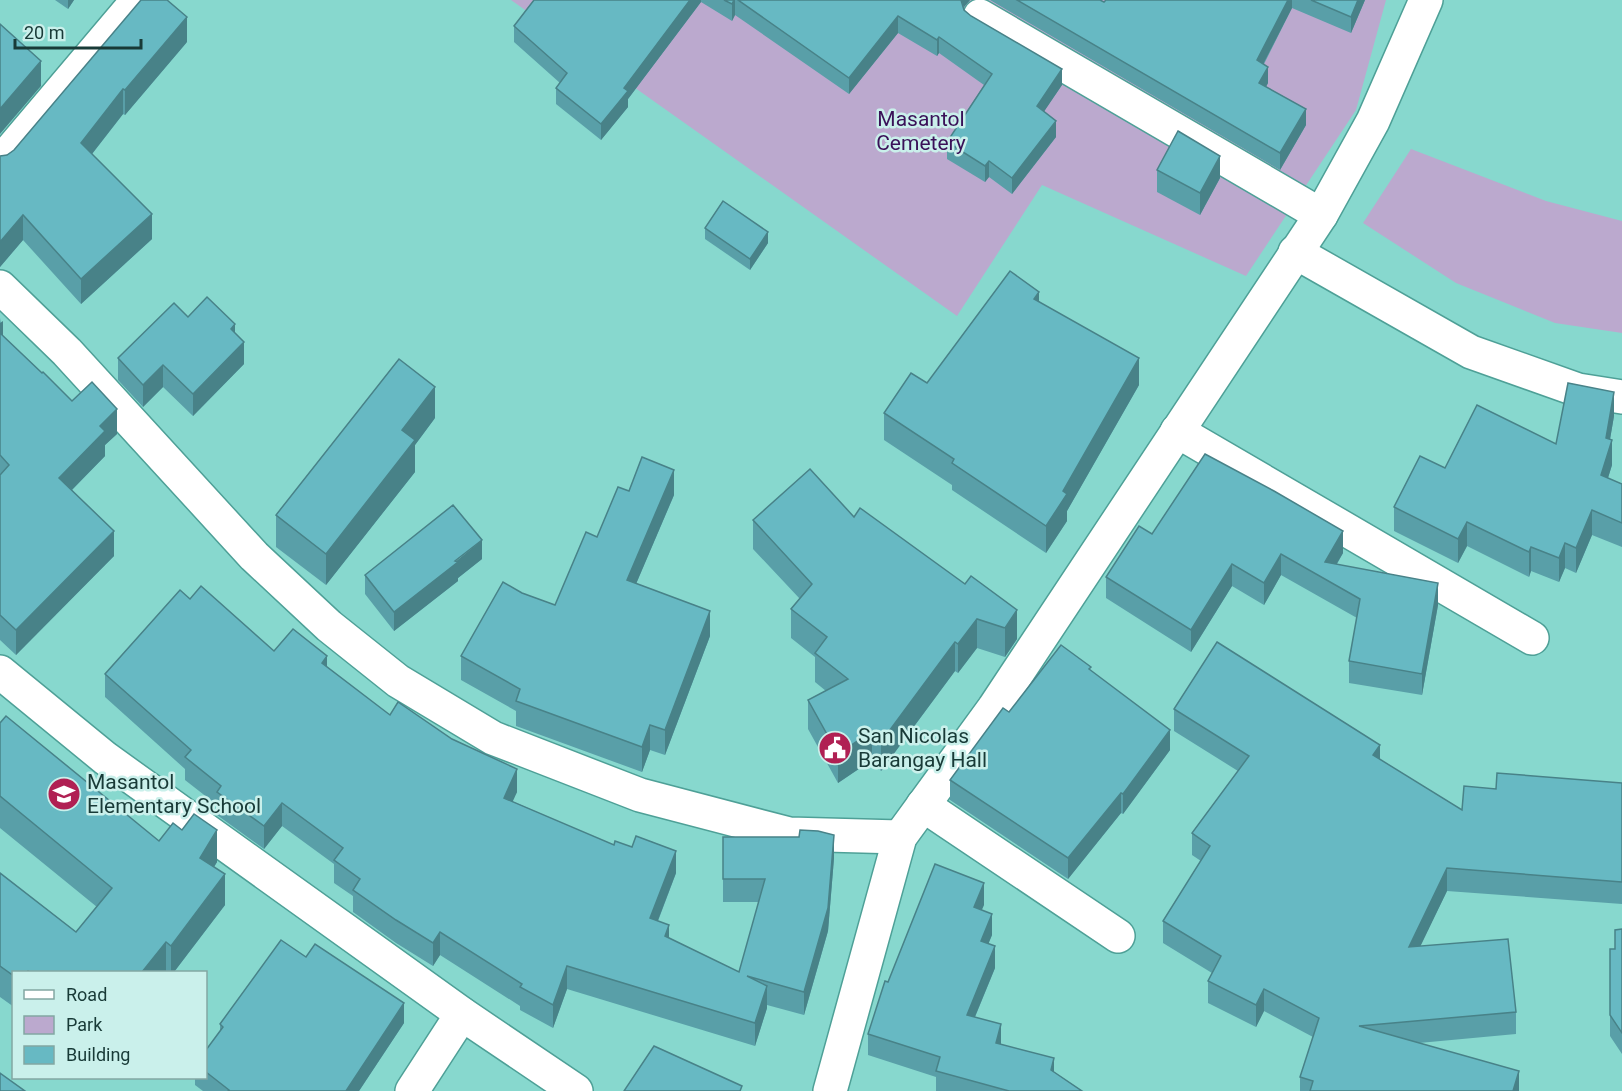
<svg xmlns="http://www.w3.org/2000/svg" width="1622" height="1091" viewBox="0 0 1622 1091" font-family="Roboto,sans-serif">
<style>
.green{fill:#bba9ce}
.lines{fill:none;stroke-linecap:round;stroke-linejoin:round}
.minor-casing{stroke:#4ea097;stroke-width:36}
.minor{stroke:#fff;stroke-width:33}
.wall{fill:#599fa8}
.shaded-wall{fill:#488288}
.building{fill:#67b9c3;stroke:#488288;stroke-width:1.5}
.labels{text-anchor:middle;dominant-baseline:central;stroke-width:5;stroke-linejoin:round;paint-order:stroke}
.park-label{font-size:21px;fill:#3a1158;stroke:#caf0eb}
.poi-label{font-size:21px;fill:#183a37;stroke:#caf0eb;text-anchor:start}
</style>
<rect width="100%" height="100%" fill="#87d8ce"/>
<!-- green -->
<g class="green">
<polygon points="511,0 1386,0 1356,110 1246,276 1042,185 957,316"/>
<polygon points="1411,149 1546,201 1622,221 1622,333 1555,323 1456,283 1363,223"/>
</g>
<g class="lines">
<!-- minor casing -->
<g class="minor-casing">
<g id="minor">
<polyline points="980,16 1321,215"/>
<polyline points="0,163 138,0"/>
<polyline points="1295,252 1471,352 1578,390 1622,397"/>
<polyline points="0,287 67,352 254,556 329,626 398,681 493,738 640,795 789,834 900,837"/>
<polyline points="1177,431 1532,638"/>
<polyline points="0,672 105,758 462,1014 576,1091"/>
<polyline points="923,805 1118,936"/>
<polyline points="412,1091 462,1014"/>
<polyline points="830,1091 900,837 994,708 1321,215 1373,121 1426,0"/>
</g>
</g>
<!-- minor -->
<use href="#minor" class="minor"/>
</g>
<!-- wall -->
<g class="wall">
<polygon points="55,0 74,0 68,9"/>
<polygon points="534,0 970,0 963,8 964,10 971,16 1062,85 1044,111 1056,137 1012,194 989,177 985,182 947,159 947,142 984,85 939,53 937,56 898,33 849,94 735,15 732,21 701,2 628,99 628,107 601,140 556,104 556,88 560,83 514,42 514,26"/>
<polygon points="990,0 1100,0 1104,2 1106,0 1365,0 1351,33 1292,8 1264,64 1268,83 1266,87 1306,125 1280,170"/>
<polygon points="187,42 125,115 123,114 92,154 152,239 81,304 23,240 0,267 0,156 7,155"/>
<polygon points="1157,170 1220,178 1200,215 1157,192"/>
<polygon points="705,228 768,243 750,270 705,239"/>
<polygon points="1039,301 1139,385 1067,511 1067,521 1046,553 952,490 952,485 884,440 884,413 927,383"/>
<polygon points="188,317 235,333 244,364 193,416 163,387 143,407 118,380 118,358"/>
<polygon points="0,318 3,336 72,401 117,434 105,445 105,456 72,490 114,556 16,655 0,640"/>
<polygon points="1614,416 1610,439 1612,465 1608,478 1622,484 1622,547 1592,535 1576,573 1565,568 1559,582 1531,571 1529,577 1467,546 1458,563 1394,531 1394,507 1445,468 1556,444"/>
<polygon points="435,418 415,445 415,472 326,585 276,547 276,515"/>
<polygon points="629,491 674,495 636,584 710,636 665,755 650,750 642,772 516,726 516,711 461,680 461,656 522,593 555,605"/>
<polygon points="860,508 1017,639 1005,657 977,648 958,673 955,671 881,771 872,760 838,783 808,729 808,700 826,691 815,682 815,657 791,638 791,609 800,599 753,549 753,520 854,517"/>
<polygon points="1152,534 1343,553 1337,564 1438,605 1422,695 1349,683 1349,661 1357,618 1281,575 1264,605 1232,586 1191,652 1106,598 1106,577"/>
<polygon points="482,559 458,578 458,581 394,631 365,594 365,575"/>
<polygon points="190,599 274,651 327,667 390,715 517,792 512,801 676,873 658,921 669,938 739,972 759,902 723,902 723,837 834,858 828,931 804,1015 767,1005 767,1008 755,1046 567,989 553,1028 520,1010 520,1006 440,955 433,966 396,943 353,912 353,896 334,883 334,864 282,826 264,849 217,815 217,805 185,780 185,769 105,697 105,674"/>
<polygon points="1091,671 1170,750 1123,814 1121,813 1068,879 950,800 950,780 1009,712"/>
<polygon points="1174,709 1380,760 1462,810 1496,789 1622,783 1622,904 1447,891 1420,946 1516,1012 1516,1034 1419,1043 1519,1091 1300,1091 1300,1077 1313,1037 1264,1011 1256,1027 1208,1003 1208,981 1212,973 1163,943 1163,921 1201,861 1192,855 1192,833 1238,771 1174,731"/>
<polygon points="0,723 159,841 217,862 214,867 225,905 174,972 14,972 14,1007 0,997 0,873 76,932 97,907 0,828"/>
<polygon points="984,905 981,910 992,935 988,944 995,968 975,1017 1001,1044 1054,1072 1082,1091 936,1091 936,1077 868,1055 868,1034 888,982"/>
<polygon points="1622,929 1622,1054 1610,1036 1610,949 1615,949"/>
<polygon points="404,1023 359,1091 203,1091 195,1085 195,1077 206,1077 206,1050 220,1031 220,1024"/>
</g>
<!-- shaded-wall -->
<g class="shaded-wall">
<polygon points="68,0 74,0 68,9"/>
<polygon points="690,0 701,0 701,2 628,99 628,107 601,140 601,124 624,88"/>
<polygon points="734,0 735,0 735,15 732,21 732,4"/>
<polygon points="961,0 970,0 964,7"/>
<polygon points="1288,0 1292,0 1292,8 1257,76 1257,60"/>
<polygon points="1358,0 1365,0 1351,33 1351,17"/>
<polygon points="898,16 898,33 849,94 849,78"/>
<polygon points="187,17 187,42 125,115 125,90"/>
<polygon points="939,37 939,53 937,56 937,40"/>
<polygon points="41,61 41,86 0,134 0,109"/>
<polygon points="1268,67 1268,83 1259,99 1259,83"/>
<polygon points="1062,69 1062,85 1037,122 1037,106"/>
<polygon points="123,89 123,114 81,168 81,143"/>
<polygon points="1306,109 1306,125 1280,170 1280,153"/>
<polygon points="1056,121 1056,137 1012,194 1012,178"/>
<polygon points="1220,156 1220,178 1200,215 1200,193"/>
<polygon points="989,161 989,177 985,182 985,166"/>
<polygon points="152,214 152,239 81,304 81,279"/>
<polygon points="23,215 23,240 0,267 0,242"/>
<polygon points="768,232 768,243 750,270 750,259"/>
<polygon points="1039,292 1039,319 1034,299"/>
<polygon points="3,321 3,346 0,348 0,323"/>
<polygon points="235,324 235,346 231,329"/>
<polygon points="244,342 244,364 193,416 193,394"/>
<polygon points="1139,358 1139,385 1067,511 1067,521 1046,553 1046,526 1063,491"/>
<polygon points="163,365 163,387 143,407 143,385"/>
<polygon points="435,387 435,418 415,445 415,472 326,585 326,554 402,430"/>
<polygon points="1614,392 1614,416 1607,457 1612,440 1612,465 1601,500 1601,475 1606,438"/>
<polygon points="117,409 117,434 105,445 105,456 59,503 59,478 100,426"/>
<polygon points="674,470 674,495 627,605 627,580"/>
<polygon points="1592,510 1592,535 1576,573 1576,548"/>
<polygon points="1467,522 1467,546 1458,563 1458,539"/>
<polygon points="114,531 114,556 16,655 16,630"/>
<polygon points="1343,531 1343,553 1327,580 1325,562"/>
<polygon points="482,540 482,559 458,578 458,581 394,631 394,612"/>
<polygon points="1565,543 1565,568 1559,582 1559,558"/>
<polygon points="1531,547 1531,571 1529,577 1529,552"/>
<polygon points="1281,554 1281,575 1264,605 1264,583"/>
<polygon points="1232,564 1232,586 1191,652 1191,630"/>
<polygon points="1438,583 1438,605 1422,695 1422,674"/>
<polygon points="1017,610 1017,639 1005,657 1005,628"/>
<polygon points="710,611 710,636 665,755 665,730"/>
<polygon points="977,619 977,648 958,673 958,644"/>
<polygon points="955,642 955,671 881,771 881,742"/>
<polygon points="327,656 327,679 322,663"/>
<polygon points="650,725 650,750 642,772 642,747"/>
<polygon points="1170,730 1170,750 1123,814 1123,794"/>
<polygon points="872,731 872,760 838,783 838,754"/>
<polygon points="1380,745 1380,767 1373,755"/>
<polygon points="517,769 517,792 504,821 504,798"/>
<polygon points="1121,793 1121,813 1068,879 1068,858"/>
<polygon points="282,803 282,826 264,849 264,826"/>
<polygon points="217,830 217,862 200,889 200,858"/>
<polygon points="834,835 834,858 828,931 804,1015 804,992"/>
<polygon points="676,851 676,873 650,941 650,918"/>
<polygon points="1447,868 1447,891 1409,970 1409,947"/>
<polygon points="225,874 225,905 174,972 171,972 171,946"/>
<polygon points="984,883 984,905 974,928 974,907"/>
<polygon points="992,914 992,935 981,962 981,941"/>
<polygon points="669,925 669,948 665,936"/>
<polygon points="440,932 440,955 433,966 433,943"/>
<polygon points="166,942 166,972 142,972"/>
<polygon points="995,946 995,968 967,1036 967,1015"/>
<polygon points="567,966 567,989 553,1028 553,1005"/>
<polygon points="767,986 767,1008 755,1046 755,1023"/>
<polygon points="1264,989 1264,1011 1256,1027 1256,1005"/>
<polygon points="404,1003 404,1023 359,1091 346,1091"/>
<polygon points="1001,1024 1001,1045 996,1043"/>
<polygon points="1054,1058 1054,1080 1051,1070"/>
<polygon points="1519,1071 1519,1091 1513,1091"/>
</g>
<!-- building -->
<g class="building">
<polygon points="141,0 167,0 187,17 125,90 123,89 81,143 152,214 81,279 23,215 0,242 0,156 7,155 14,150"/>
<polygon points="534,0 690,0 624,88 628,91 601,124 556,88 567,73 514,26"/>
<polygon points="724,0 734,0 732,4"/>
<polygon points="738,0 961,0 964,10 971,16 1062,69 1037,106 1056,121 1012,178 989,161 985,166 947,142 992,74 939,37 937,40 898,16 849,78"/>
<polygon points="1017,0 1100,0 1104,2 1106,0 1288,0 1257,60 1268,67 1259,83 1306,109 1280,153"/>
<polygon points="1311,0 1358,0 1351,17"/>
<polygon points="0,24 41,61 0,109"/>
<polygon points="1178,131 1220,156 1200,193 1157,170"/>
<polygon points="723,201 768,232 750,259 705,228"/>
<polygon points="1010,271 1039,292 1034,299 1139,358 1063,491 1067,494 1046,526 952,463 954,459 884,413 911,373 927,383"/>
<polygon points="207,297 235,324 231,329 244,342 193,394 163,365 143,385 118,358 174,303 188,317"/>
<polygon points="0,333 42,373 43,372 72,401 92,382 117,409 100,426 105,431 59,478 114,531 16,630 0,615 0,475 9,465 0,455"/>
<polygon points="399,359 435,387 402,430 415,440 326,554 276,515"/>
<polygon points="1568,383 1614,392 1606,438 1612,440 1601,475 1622,484 1622,523 1592,510 1576,548 1565,543 1559,558 1531,547 1529,552 1467,522 1458,539 1394,507 1420,456 1445,468 1477,405 1556,444"/>
<polygon points="1205,454 1274,491 1343,531 1325,562 1438,583 1422,674 1349,661 1360,599 1281,554 1264,583 1232,564 1191,630 1106,577 1139,526 1152,534"/>
<polygon points="642,457 674,470 627,580 710,611 665,730 650,725 642,747 516,701 520,689 461,656 503,582 522,593 555,605 586,532 597,537 618,487 629,491"/>
<polygon points="810,469 854,517 860,508 965,584 971,576 1017,610 1005,628 977,619 958,644 955,642 881,742 872,731 838,754 808,700 848,679 815,653 827,637 791,609 812,584 753,520"/>
<polygon points="453,505 482,540 455,561 458,562 394,612 365,575"/>
<polygon points="201,586 274,651 293,629 327,656 322,663 390,715 398,702 452,739 517,769 504,798 614,845 615,841 632,847 636,836 676,851 650,918 669,925 665,936 739,972 765,879 723,879 723,837 799,837 800,830 818,831 834,835 828,908 804,992 747,976 767,986 755,1023 567,966 553,1005 520,987 522,984 440,932 433,943 396,920 353,890 360,879 334,860 343,848 282,803 264,826 217,792 221,786 185,757 191,750 105,674 180,590 190,599"/>
<polygon points="1217,642 1380,745 1373,755 1462,810 1464,786 1496,789 1497,773 1622,783 1622,882 1447,868 1409,947 1508,939 1516,1012 1359,1026 1519,1071 1513,1091 1310,1091 1313,1081 1300,1077 1319,1018 1264,989 1256,1005 1208,981 1221,956 1163,921 1210,846 1192,833 1249,756 1174,709"/>
<polygon points="1061,645 1091,667 1089,669 1170,730 1123,794 1121,793 1068,858 950,780 1003,708 1009,712"/>
<polygon points="6,716 159,841 173,823 182,830 194,814 217,830 200,858 225,874 171,946 166,942 142,972 30,972 28,971 27,972 14,972 14,976 0,966 0,873 76,932 112,888 0,796 0,723"/>
<polygon points="935,864 984,883 974,907 992,914 981,941 995,946 967,1015 1001,1024 996,1043 1054,1058 1051,1070 1082,1091 1009,1091 936,1071 940,1057 868,1034 885,981 888,982"/>
<polygon points="1622,929 1622,1033 1610,1015 1610,949 1615,949 1615,930"/>
<polygon points="281,940 306,957 315,944 404,1003 346,1091 228,1091 229,1090 206,1072 206,1050 223,1027 220,1024"/>
<polygon points="654,1046 742,1086 740,1091 624,1091"/>
<polygon points="0,1073 25,1091 0,1091"/>
</g>
<!-- icons -->
<defs>
<g id="civic-disc" transform="scale(1.725)"><circle r="9.5" fill="#b02053" stroke="#caf0eb"/><path d="M-.6-6.5H3V-4.5H.6V-3L4-1V1h2V6H-6V1h2V-1L-.6-3ZM-1.2 2.5V6h2.4V2.5Z" fill="#fff"/></g>
<g id="school-disc" transform="scale(1.725)"><circle r="9.5" fill="#b02053" stroke="#caf0eb"/><path d="M0-5L7-2L0 1L-7-2ZM-4 1L0 2.5L4 1V4Q0 6-4 4Z" fill="#fff"/></g>
</defs>
<g fill-rule="evenodd">
<use href="#civic-disc" x="835" y="748"/>
<use href="#school-disc" x="64" y="794"/>
</g>
<g class="labels">
<!-- park labels -->
<g class="park-label">
<text x="921" y="119">Masantol<tspan x="921" dy="24">Cemetery</tspan></text>
</g>
<!-- poi labels -->
<g class="poi-label">
<text x="858" y="736">San Nicolas<tspan x="858" dy="24">Barangay Hall</tspan></text>
<text x="87" y="782">Masantol<tspan x="87" dy="24">Elementary School</tspan></text>
</g>
</g>
<!-- legend -->
<rect x="12" y="971" width="195" height="108" fill="#caf0eb" stroke="#83a7a3" stroke-width="1.5"/>
<rect x="24" y="990" width="30" height="9" fill="#ffffff" stroke="#83a7a3" stroke-width="1.5"/>
<text x="66" y="1001" font-size="18" fill="#183a37">Road</text>
<rect x="24" y="1016" width="30" height="18" fill="#bba9ce" stroke="#83a7a3" stroke-width="1.5"/>
<text x="66" y="1031" font-size="18" fill="#183a37">Park</text>
<rect x="24" y="1046" width="30" height="18" fill="#67b9c3" stroke="#83a7a3" stroke-width="1.5"/>
<text x="66" y="1061" font-size="18" fill="#183a37">Building</text>
<!-- scale -->
<path d="M15 39v9h126v-9" fill="none" stroke="#183a37" stroke-width="3"/>
<text x="24" y="39" font-size="18" fill="#183a37" stroke="#caf0eb" stroke-width="4.5" paint-order="stroke">20 m</text>
</svg>
